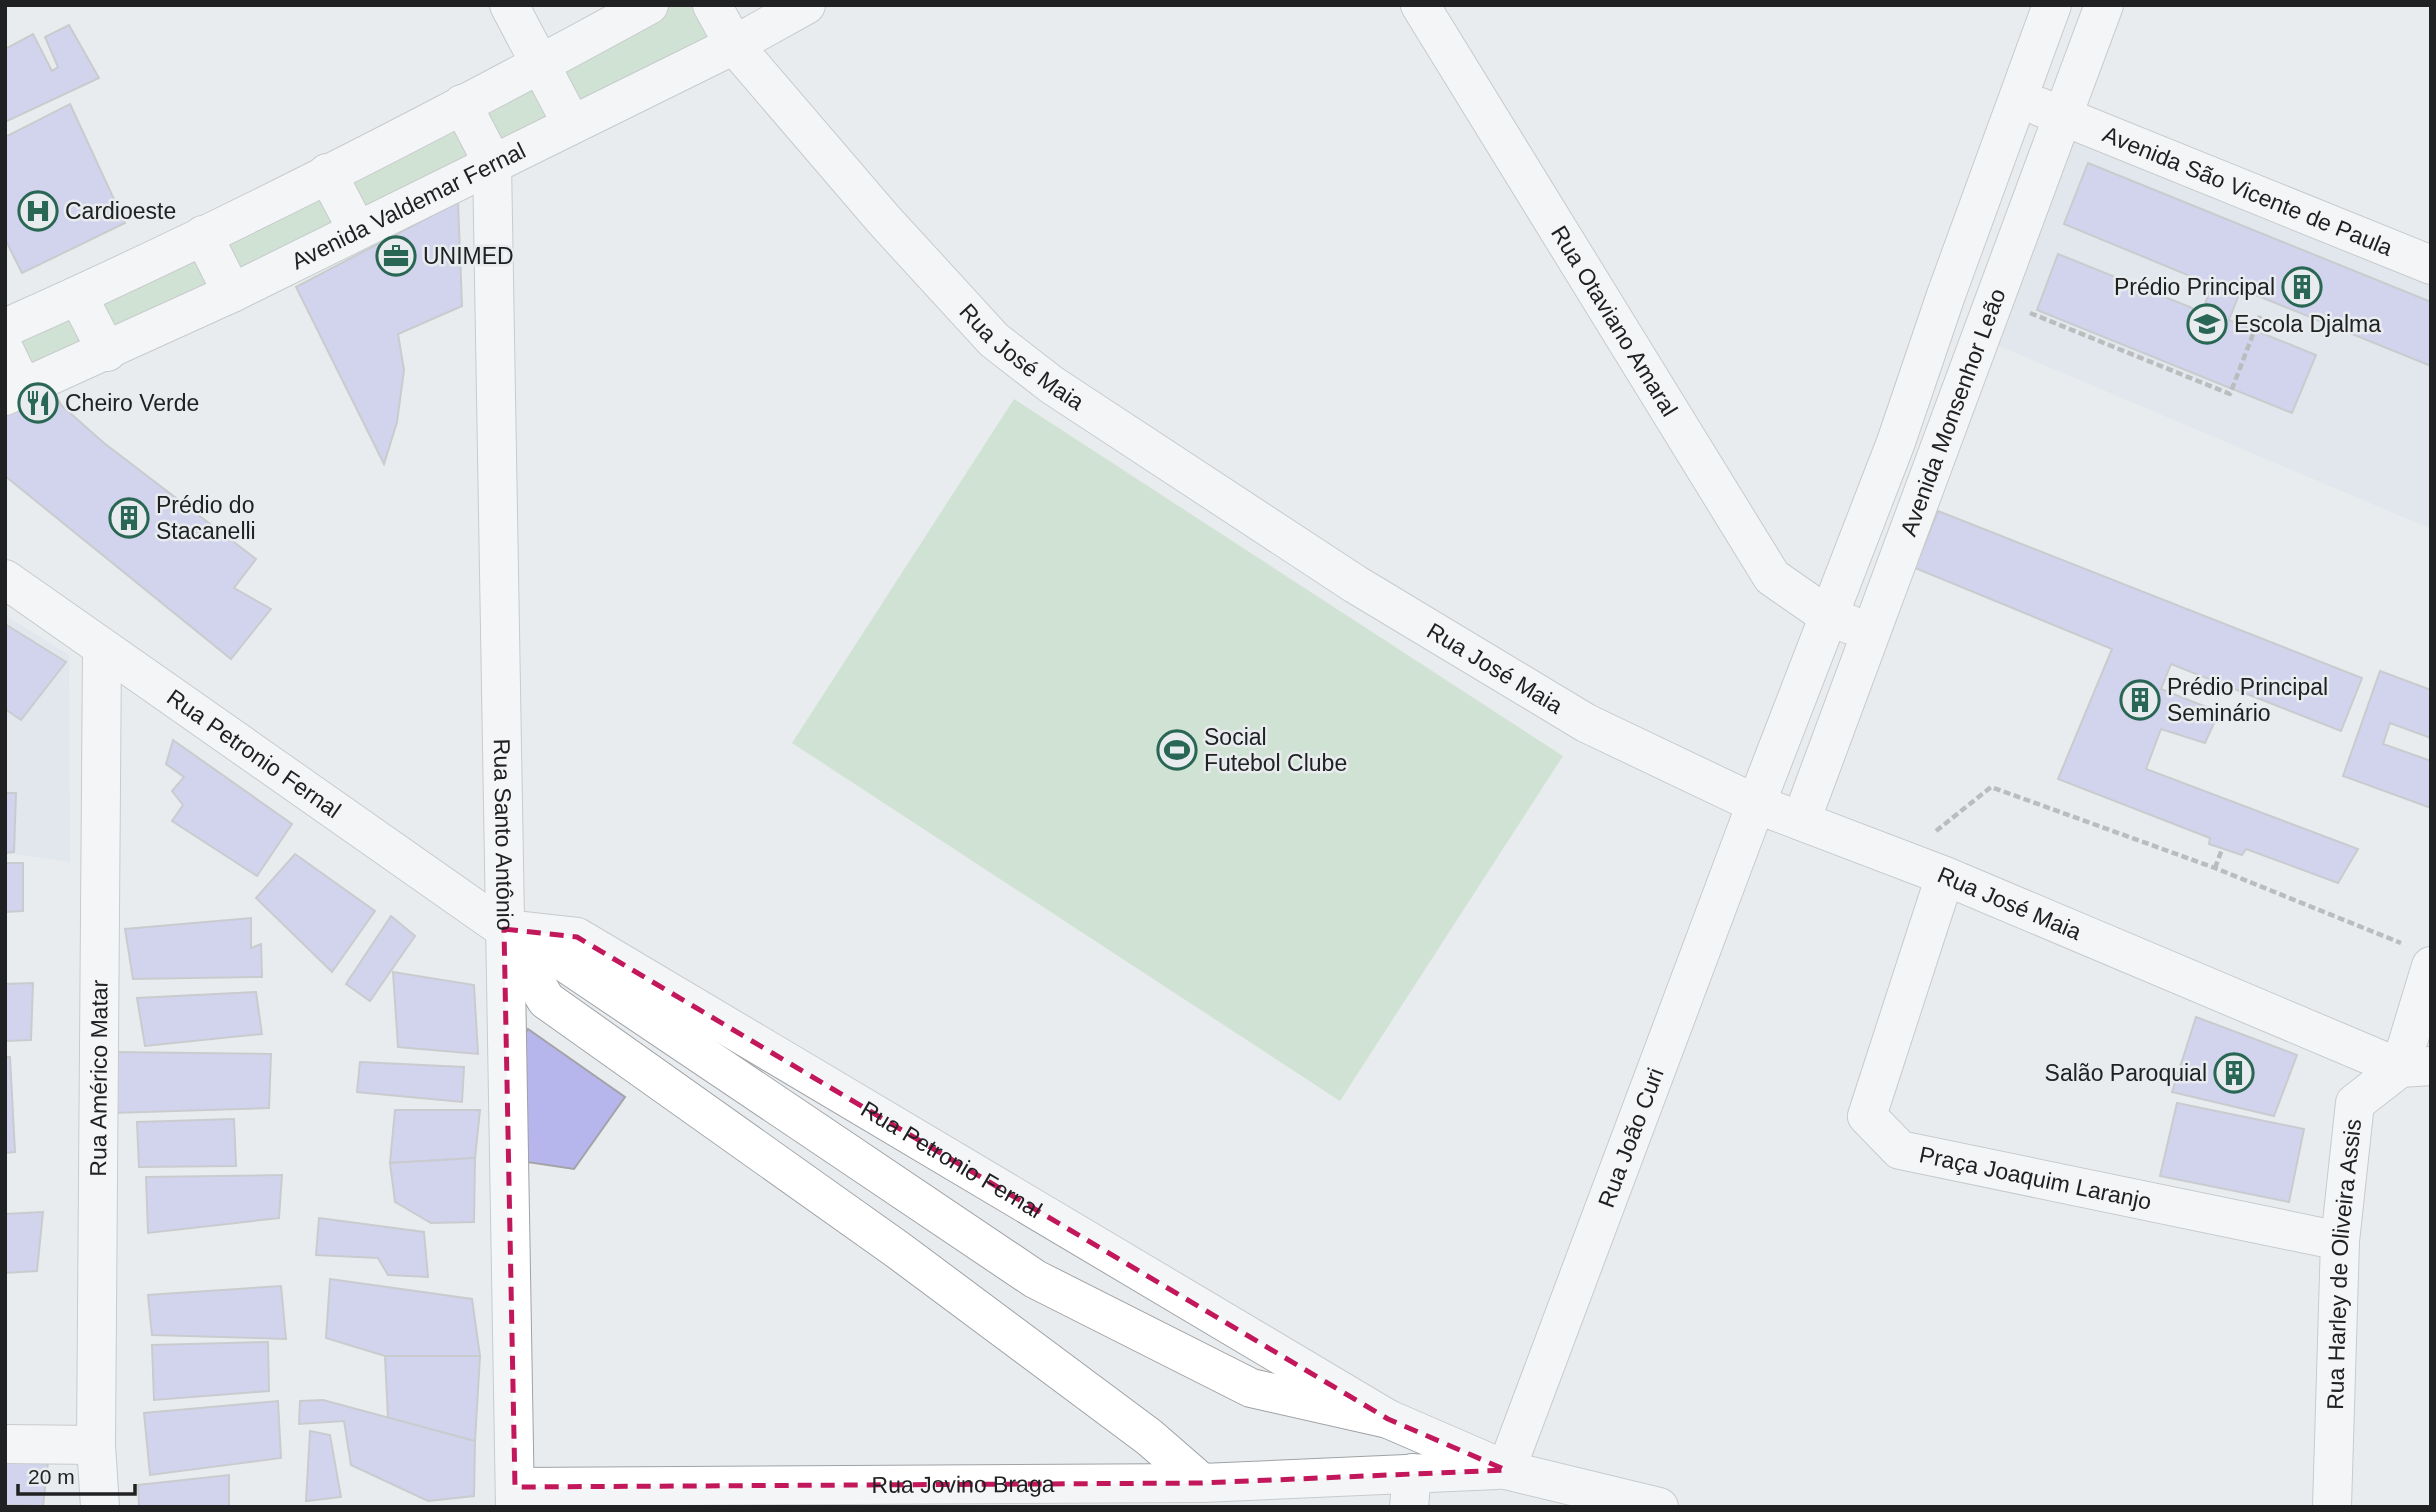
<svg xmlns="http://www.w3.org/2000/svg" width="2436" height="1512" viewBox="0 0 2436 1512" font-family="Helvetica,sans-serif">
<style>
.built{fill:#d7e0e9}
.green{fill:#b2d5b1}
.building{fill:#b7b6ec;stroke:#a3a3a7;stroke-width:2}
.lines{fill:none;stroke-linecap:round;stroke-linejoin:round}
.minor-casing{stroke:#9fa2a5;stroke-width:40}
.tertiary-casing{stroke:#9fa2a5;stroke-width:40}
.path{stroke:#808284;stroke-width:4.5;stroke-dasharray:7 3.5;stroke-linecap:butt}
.minor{stroke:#fff;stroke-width:38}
.tertiary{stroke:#fff;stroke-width:38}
.marked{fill:none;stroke:#c2185b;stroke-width:5;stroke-dasharray:14 9;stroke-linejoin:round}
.labels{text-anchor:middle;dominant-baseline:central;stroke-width:5;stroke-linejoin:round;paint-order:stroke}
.street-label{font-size:23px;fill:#202122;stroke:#e9ecef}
.poi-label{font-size:23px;fill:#202122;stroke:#e9ecef;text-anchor:start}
</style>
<rect width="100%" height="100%" fill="#e9ecef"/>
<!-- built -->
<g class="built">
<polygon points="2064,115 2431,265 2431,529 1980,338"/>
<polygon points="5,615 69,655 70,862 5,853"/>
</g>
<!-- green -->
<g class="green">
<polygon points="651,5 711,5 733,45 571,123 541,65"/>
<polygon points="539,66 569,123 492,161 463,105"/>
<polygon points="461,105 490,162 357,229 329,174"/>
<polygon points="327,175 356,230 232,291 203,235"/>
<polygon points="202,236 231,292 107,352 97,287"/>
<polygon points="78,297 106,352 24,387 5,329"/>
<polygon points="1014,399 1563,756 1340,1101 792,743"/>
</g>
<!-- building -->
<g class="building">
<polygon points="69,25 99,78 5,122 5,49 33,34 52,71 58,67 45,37"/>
<polygon points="70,104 125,223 22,273 5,239 5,137"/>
<polygon points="2088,163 2431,302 2431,366 2241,289 2229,320 2316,355 2292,413 2037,310 2058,254 2202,312 2212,285 2064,224"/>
<polygon points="458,202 462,306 398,334 404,370 397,422 384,464 296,287"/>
<polygon points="50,384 61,405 104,443 256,559 234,588 271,609 231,659 5,476 5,406"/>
<polygon points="1938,511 2362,678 2341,731 2171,664 2161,689 2219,712 2205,743 2161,729 2146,769 2358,849 2338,883 2246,849 2242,855 2209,844 2210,838 2058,779 2112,649 1915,568"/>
<polygon points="5,624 66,662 21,720 5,709"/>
<polygon points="2380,671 2431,690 2431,738 2390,723 2383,744 2431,761 2431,808 2343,776"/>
<polygon points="173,740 292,824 257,876 172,821 183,805 172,791 184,777 166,764"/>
<polygon points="5,793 16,793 14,852 5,853"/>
<polygon points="295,854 375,911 332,972 256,898"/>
<polygon points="5,863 23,863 23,911 5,912"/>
<polygon points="391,916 415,936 370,1001 346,984"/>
<polygon points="251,918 251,948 261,944 262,977 133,979 125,929"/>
<polygon points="393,972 474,985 478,1054 398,1047"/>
<polygon points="33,983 31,1040 5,1041 5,984"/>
<polygon points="256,992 262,1034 145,1046 137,998"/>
<polygon points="2196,1017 2297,1055 2274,1116 2172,1092"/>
<polygon points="528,1029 625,1097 574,1169 520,1161 519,1042"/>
<polygon points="114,1052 271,1054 269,1108 113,1113"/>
<polygon points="5,1057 10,1057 15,1152 5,1153"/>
<polygon points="360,1062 464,1067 462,1102 357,1092"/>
<polygon points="2177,1103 2304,1129 2289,1202 2160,1176"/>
<polygon points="395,1110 480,1110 475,1158 390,1163"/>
<polygon points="234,1119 236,1166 139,1167 137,1122"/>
<polygon points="475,1158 474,1222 431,1223 395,1202 390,1163"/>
<polygon points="282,1175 279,1218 148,1233 146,1177"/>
<polygon points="43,1212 37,1271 5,1273 5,1214"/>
<polygon points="319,1218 424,1232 428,1277 388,1275 378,1258 316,1255"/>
<polygon points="330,1279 472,1299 480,1356 385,1356 326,1338"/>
<polygon points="281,1286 286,1339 152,1335 148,1295"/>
<polygon points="268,1342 269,1391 154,1400 152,1345"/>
<polygon points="385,1356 480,1356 475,1441 388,1418"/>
<polygon points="323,1400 475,1441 474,1496 428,1501 351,1465 344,1421 299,1424 300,1401"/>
<polygon points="278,1401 281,1458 150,1475 144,1413"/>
<polygon points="310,1431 330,1435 341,1497 306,1501"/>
<polygon points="5,1454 48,1462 43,1506 5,1505"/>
<polygon points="229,1475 229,1507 139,1507 138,1485"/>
</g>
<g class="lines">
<!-- minor casing -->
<g class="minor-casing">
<g id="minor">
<polyline points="509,5 571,123"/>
<path id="s1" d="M712 5 734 45 884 220 994 340 1052 385 1355 584 1586 723 1756 804 1945 876 2400 1068 2431 1066"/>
<path id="s2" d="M1420 5 1772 577 1828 616 1851 625"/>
<path id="s3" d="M462 104 492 162 515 1507"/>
<path id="s4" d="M2040 107 2431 265"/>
<polyline points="5,351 23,388"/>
<path id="s5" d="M5 579 504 929 564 962 1035 1279 1251 1388 1388 1419"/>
<path id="s6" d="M1801 821 2104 5"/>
<path id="s7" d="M1945 876 1867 1116 1900 1150 2340 1241"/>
<polyline points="505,930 546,1000 898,1250 1149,1437 1202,1483"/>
<path id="s8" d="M523 931 577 937 1388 1419 1506 1470 1659 1507"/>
<polyline points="5,1444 96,1445"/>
<path id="s9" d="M1506 1470 1756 804 1896 442 1946 295 2052 5"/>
<path id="s10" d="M515 1487 1202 1483 1497 1470"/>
<path id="s11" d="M100 1507 96 1445 102 650"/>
<polyline points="1409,1507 1412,1473"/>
<path id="s12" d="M2332 1507 2340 1241 2355 1103 2400 1068 2431 966"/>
</g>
</g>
<!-- tertiary casing -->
<g class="tertiary-casing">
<g id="tertiary">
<polyline points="327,173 357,230"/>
<polyline points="203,235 232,293"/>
<polyline points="78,296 107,352"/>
<path d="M5 328C224 231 439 120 649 5"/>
<path id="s13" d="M5 396 232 293 734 45 806 5"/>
</g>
</g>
<!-- path -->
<g class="path">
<polyline points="2030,313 2230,394 2260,316"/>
<polyline points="1936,831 1991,787 2215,868 2401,943"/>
<polyline points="2215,868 2222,849"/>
</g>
<!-- minor -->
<use href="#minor" class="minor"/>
<!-- tertiary -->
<use href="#tertiary" class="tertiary"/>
</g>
<!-- marked area -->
<path d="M0 0H2436V1512H0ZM504 929 577 937 1388 1419 1506 1470 1202 1483 515 1487Z" fill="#e9ecef" fill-opacity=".55" fill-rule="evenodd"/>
<path class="marked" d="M504 929 577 937 1388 1419 1506 1470 1202 1483 515 1487Z"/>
<!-- icons -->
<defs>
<g id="hospital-ring" transform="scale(2.0125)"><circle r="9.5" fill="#e9ecef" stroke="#296754" stroke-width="1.5"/><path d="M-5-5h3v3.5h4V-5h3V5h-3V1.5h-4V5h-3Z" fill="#296754"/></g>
<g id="office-ring" transform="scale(2.0125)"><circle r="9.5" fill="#e9ecef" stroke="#296754" stroke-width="1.5"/><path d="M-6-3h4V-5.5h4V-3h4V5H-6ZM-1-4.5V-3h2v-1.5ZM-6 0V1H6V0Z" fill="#296754"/></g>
<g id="building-ring" transform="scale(2.0125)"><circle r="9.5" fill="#e9ecef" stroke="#296754" stroke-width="1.5"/><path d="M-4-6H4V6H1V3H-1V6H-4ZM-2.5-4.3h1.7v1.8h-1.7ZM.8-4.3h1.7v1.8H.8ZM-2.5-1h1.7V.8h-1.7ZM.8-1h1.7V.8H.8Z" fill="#296754"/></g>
<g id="school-ring" transform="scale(2.0125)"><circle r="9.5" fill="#e9ecef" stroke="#296754" stroke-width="1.5"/><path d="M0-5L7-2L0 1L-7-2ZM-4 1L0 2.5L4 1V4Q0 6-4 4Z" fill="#296754"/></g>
<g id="restaurant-ring" transform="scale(2.0125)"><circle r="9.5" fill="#e9ecef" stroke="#296754" stroke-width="1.5"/><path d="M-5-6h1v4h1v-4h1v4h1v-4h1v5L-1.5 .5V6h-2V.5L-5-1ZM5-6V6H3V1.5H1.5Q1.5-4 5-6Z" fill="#296754"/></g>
<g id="stadium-ring" transform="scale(2.0125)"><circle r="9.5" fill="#e9ecef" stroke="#296754" stroke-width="1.5"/><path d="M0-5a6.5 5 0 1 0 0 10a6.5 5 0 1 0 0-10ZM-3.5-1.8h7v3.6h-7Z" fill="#296754"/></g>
</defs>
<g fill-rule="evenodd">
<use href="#hospital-ring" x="38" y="211"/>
<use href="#office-ring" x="396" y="256"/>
<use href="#building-ring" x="2302" y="287"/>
<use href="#school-ring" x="2207" y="324"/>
<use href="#restaurant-ring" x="38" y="403"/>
<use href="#building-ring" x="129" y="518"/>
<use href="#building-ring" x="2140" y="700"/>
<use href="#stadium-ring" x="1177" y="750"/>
<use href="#building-ring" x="2234" y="1073"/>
</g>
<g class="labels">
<!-- street labels -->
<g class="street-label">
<text stroke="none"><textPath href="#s4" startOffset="224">Avenida São Vicente de Paula</textPath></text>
<text stroke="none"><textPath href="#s13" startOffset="446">Avenida Valdemar Fernal</textPath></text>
<text stroke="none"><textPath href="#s2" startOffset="371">Rua Otaviano Amaral</textPath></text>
<text stroke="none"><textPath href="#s1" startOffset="471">Rua José Maia</textPath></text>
<text stroke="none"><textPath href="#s6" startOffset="436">Avenida Monsenhor Leão</textPath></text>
<text stroke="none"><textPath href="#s1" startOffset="1038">Rua José Maia</textPath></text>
<text stroke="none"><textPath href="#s5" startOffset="304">Rua Petronio Fernal</textPath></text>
<text stroke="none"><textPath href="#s3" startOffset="738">Rua Santo Antônio</textPath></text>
<text stroke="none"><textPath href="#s1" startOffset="1605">Rua José Maia</textPath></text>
<text stroke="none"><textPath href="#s11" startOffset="429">Rua Américo Matar</textPath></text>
<text stroke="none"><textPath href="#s9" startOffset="355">Rua João Curi</textPath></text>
<text stroke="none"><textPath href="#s8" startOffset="490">Rua Petronio Fernal</textPath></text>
<text stroke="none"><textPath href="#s7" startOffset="438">Praça Joaquim Laranjo</textPath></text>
<text stroke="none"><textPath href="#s12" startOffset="243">Rua Harley de Oliveira Assis</textPath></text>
<text stroke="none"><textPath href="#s10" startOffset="448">Rua Jovino Braga</textPath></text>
</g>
<!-- poi labels -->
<g class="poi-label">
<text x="65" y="211">Cardioeste</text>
<text x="423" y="256">UNIMED</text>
<text x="2275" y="287" text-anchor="end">Prédio Principal</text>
<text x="2234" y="324">Escola Djalma</text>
<text x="65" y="403">Cheiro Verde</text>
<text x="156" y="505">Prédio do<tspan x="156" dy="26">Stacanelli</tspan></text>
<text x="2167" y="687">Prédio Principal<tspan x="2167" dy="26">Seminário</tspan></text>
<text x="1204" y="737">Social<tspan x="1204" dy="26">Futebol Clube</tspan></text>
<text x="2207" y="1073" text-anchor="end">Salão Paroquial</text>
</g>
</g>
<!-- border -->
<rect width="2436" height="1512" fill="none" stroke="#202122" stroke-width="14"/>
<!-- scale -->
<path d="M18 1484v10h117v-10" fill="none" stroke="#202122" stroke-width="3.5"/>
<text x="28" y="1484" font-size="21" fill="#202122" stroke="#e9ecef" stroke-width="5" paint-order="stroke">20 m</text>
</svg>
